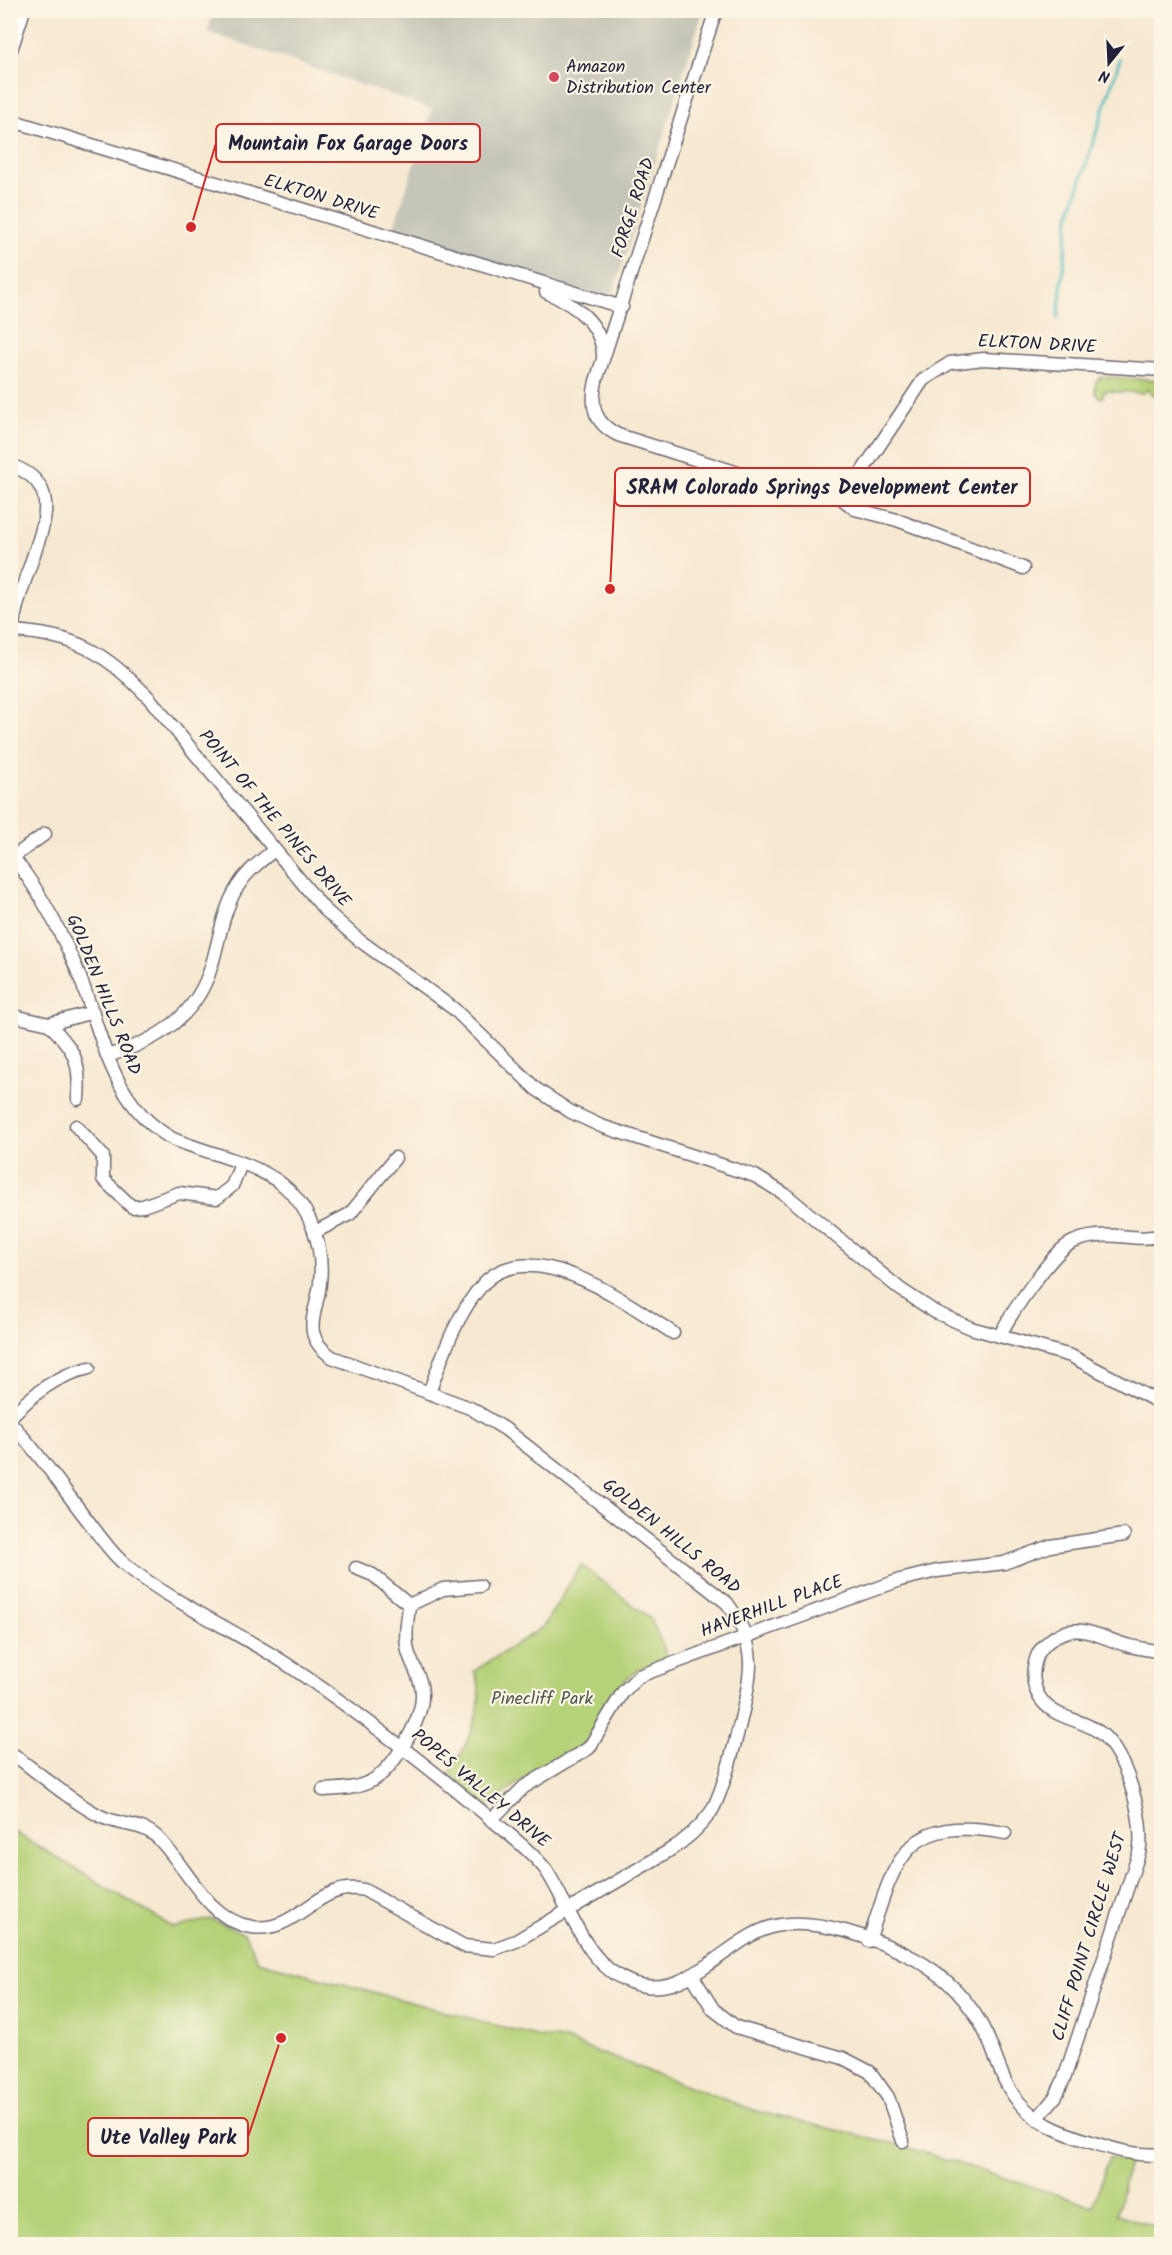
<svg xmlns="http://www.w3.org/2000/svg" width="1172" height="2255" viewBox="0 0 1172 2255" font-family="Kalam,sans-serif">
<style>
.industrial{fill:#c5c5b8}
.green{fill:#b6d278;stroke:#6c7a5a;stroke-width:1.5}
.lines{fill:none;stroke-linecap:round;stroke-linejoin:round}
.stream{stroke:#4cbbc2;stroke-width:3}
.minor-casing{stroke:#6d6870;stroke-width:15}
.minor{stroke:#fff;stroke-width:12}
.poi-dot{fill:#d1495b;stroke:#fcf5e5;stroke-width:2}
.labels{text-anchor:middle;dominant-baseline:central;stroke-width:4.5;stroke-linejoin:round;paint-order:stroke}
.poi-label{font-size:18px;fill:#22223b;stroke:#fcf5e5;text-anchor:start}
.street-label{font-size:18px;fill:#22223b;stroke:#fcf5e5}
.park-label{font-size:18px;fill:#4e574d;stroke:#fcf5e5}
.leader{fill:none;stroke:#d62828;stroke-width:2}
.callout-dot{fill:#d62828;stroke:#fcf5e5;stroke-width:2}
.callout{fill:#fcf5e5;stroke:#d62828;stroke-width:2}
.callout-label{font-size:20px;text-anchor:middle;font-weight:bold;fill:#22223b}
</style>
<rect width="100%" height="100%" fill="#fcf5e5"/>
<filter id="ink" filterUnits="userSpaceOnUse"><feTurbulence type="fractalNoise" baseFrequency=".0167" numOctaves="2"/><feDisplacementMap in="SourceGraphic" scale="12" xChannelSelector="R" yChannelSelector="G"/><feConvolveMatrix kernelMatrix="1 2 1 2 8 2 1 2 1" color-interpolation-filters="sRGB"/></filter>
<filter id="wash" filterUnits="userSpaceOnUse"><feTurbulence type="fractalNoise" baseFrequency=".008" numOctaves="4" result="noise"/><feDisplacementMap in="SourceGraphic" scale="24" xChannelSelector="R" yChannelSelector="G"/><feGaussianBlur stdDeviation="1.35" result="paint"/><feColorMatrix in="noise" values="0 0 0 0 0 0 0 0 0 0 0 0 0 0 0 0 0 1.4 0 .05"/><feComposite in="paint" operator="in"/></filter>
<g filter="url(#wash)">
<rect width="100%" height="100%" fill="#f7e9d1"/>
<!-- industrial -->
<polygon class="industrial" points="212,10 703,11 611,301 393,230 432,109 208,32"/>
<!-- green -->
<g class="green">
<polygon points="1100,377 1161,380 1161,395 1151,394 1148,389 1143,393 1104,391 1103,397 1100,398 1095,393 1096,382"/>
<path d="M581 1565 651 1619 668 1659 641 1668 626 1679 586 1743 516 1784 488 1808 449 1774C466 1748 490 1701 474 1671L543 1627Z"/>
<polygon points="11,1830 174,1928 210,1919 244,1933 258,1961 540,2037 563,2039 759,2112 900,2145 1093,2206 1109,2157 1129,2161 1117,2214 1162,2229 1161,2244 11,2244"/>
</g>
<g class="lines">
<!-- stream -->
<polyline class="stream" points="1058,317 1069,217 1120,59"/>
</g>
</g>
<g filter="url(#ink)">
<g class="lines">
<!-- minor casing -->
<g class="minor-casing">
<g id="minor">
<path d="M716 10 596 381C590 406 594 423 618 435L805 494C825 498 839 496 855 482L923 380 950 363 984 359 1162 370"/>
<polyline points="10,53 24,10"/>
<polyline points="10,120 622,307"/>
<path d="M546 292C575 305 601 322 603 355"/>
<path d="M10 465C63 483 44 524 31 563 23 586 15 607 12 631"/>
<polyline points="836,494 855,509 897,520 1023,568"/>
<path d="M10 631C75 634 105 652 149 698L324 909 359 940 454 1009 536 1089 571 1112 601 1126 755 1176 786 1195 900 1289 935 1312 971 1328 1071 1356 1162 1404"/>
<path d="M10 854C38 887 58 926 75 965 102 1027 108 1104 173 1139 209 1154 252 1161 283 1185 311 1208 324 1247 320 1283 317 1314 299 1334 332 1357L470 1408 505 1429 727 1603C740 1620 749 1641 750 1662 751 1689 725 1789 711 1812 699 1829 685 1841 667 1852L516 1941 494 1949 464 1946 364 1890C316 1880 299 1934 252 1927 208 1921 187 1867 158 1838 142 1822 119 1826 100 1816 68 1799 39 1773 10 1752"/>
<polyline points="13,857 45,834"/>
<polyline points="10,1015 49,1024 93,1012"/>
<path d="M49 1024C75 1050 81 1062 78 1099"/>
<path d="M107 1056C157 1041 197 1017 212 964 220 937 223 910 238 886 247 871 261 861 274 850"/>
<polyline points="76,1126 103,1156 103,1179 132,1207 143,1206 179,1193 217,1198 232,1186 241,1164"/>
<polyline points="315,1232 350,1214 395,1158"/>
<path d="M1000 1336C1009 1315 1048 1260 1066 1246 1075 1240 1086 1237 1097 1236 1119 1233 1139 1242 1162 1235"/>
<path d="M429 1393C442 1357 457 1312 484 1283 533 1233 629 1304 673 1333"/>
<path d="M10 1417C35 1393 55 1376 89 1368"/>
<path d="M10 1422C39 1453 63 1489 89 1522 101 1538 113 1555 128 1567 175 1604 238 1632 288 1665 363 1715 434 1771 503 1829 518 1842 534 1854 546 1870 571 1908 584 1964 630 1982 686 2004 723 1941 771 1927 813 1915 878 1939 915 1959 945 1975 971 2002 986 2034 997 2057 1001 2081 1018 2101 1036 2123 1062 2133 1088 2141 1113 2149 1135 2157 1162 2154"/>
<polyline points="409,1605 443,1589 480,1586"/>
<path d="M323 1790C341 1789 357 1789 373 1780 394 1768 423 1719 422 1694 422 1678 412 1666 408 1651 404 1636 408 1619 409 1605L373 1575 356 1568"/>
<polyline points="491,1820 524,1787 589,1748 623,1692 639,1676 900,1580 937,1571 1004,1563 1050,1546 1124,1535"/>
<path d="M869 1941C895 1859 904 1814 1005 1833"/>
<polyline points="692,1975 713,2009 736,2027 843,2058 870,2072 888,2097 903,2141"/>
<path d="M1037 2119 1056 2096 1064 2079 1139 1853C1146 1822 1126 1751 1099 1732 1082 1719 1057 1719 1043 1702 1033 1690 1031 1674 1036 1659 1038 1652 1043 1646 1049 1641 1074 1619 1099 1637 1126 1645 1137 1648 1150 1650 1162 1652"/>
</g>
</g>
<!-- minor -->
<use href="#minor" class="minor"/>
</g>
</g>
<!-- markers -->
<circle class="poi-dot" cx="554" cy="77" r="6"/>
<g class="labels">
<!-- poi labels -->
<g class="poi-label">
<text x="566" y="67">Amazon<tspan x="566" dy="21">Distribution Center</tspan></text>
</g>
<!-- street labels -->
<g class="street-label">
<text transform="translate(321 198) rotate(17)">ELKTON DRIVE</text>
<text transform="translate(634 208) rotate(-72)">FORGE ROAD</text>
<text transform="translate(1037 345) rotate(3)">ELKTON DRIVE</text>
<text transform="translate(274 819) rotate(50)">POINT OF THE PINES DRIVE</text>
<text transform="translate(103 995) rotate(68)">GOLDEN HILLS ROAD</text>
<text transform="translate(671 1537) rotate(39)">GOLDEN HILLS ROAD</text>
<text transform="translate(772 1607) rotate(-20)">HAVERHILL PLACE</text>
<text transform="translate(480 1789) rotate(40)">POPES VALLEY DRIVE</text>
<text transform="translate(1090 1937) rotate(-73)">CLIFF POINT CIRCLE WEST</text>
</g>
<!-- park labels -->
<g class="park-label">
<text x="542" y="1699">Pinecliff Park</text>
</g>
</g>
<!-- callouts -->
<path class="leader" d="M191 227L216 143M610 589L615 487M281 2038L248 2137"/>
<g class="callout-dot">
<circle cx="191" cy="227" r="6"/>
<circle cx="610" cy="589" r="6"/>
<circle cx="281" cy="2038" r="6"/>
</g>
<g class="callout">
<rect x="216" y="124" width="264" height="38" rx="6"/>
<rect x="615" y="468" width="415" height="38" rx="6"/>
<rect x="88" y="2118" width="160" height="38" rx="6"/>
</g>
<g class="callout-label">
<text x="348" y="150">Mountain Fox Garage Doors</text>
<text x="822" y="494">SRAM Colorado Springs Development Center</text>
<text x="168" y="2144">Ute Valley Park</text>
</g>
<!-- margin -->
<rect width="1172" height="2255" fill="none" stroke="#fcf5e5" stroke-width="36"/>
<!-- north arrow -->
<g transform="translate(1109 63) rotate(198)" stroke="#fcf5e5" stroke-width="4.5" paint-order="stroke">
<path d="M0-4.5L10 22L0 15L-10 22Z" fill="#22223b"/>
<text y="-9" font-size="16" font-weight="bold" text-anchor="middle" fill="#22223b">N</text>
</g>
</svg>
